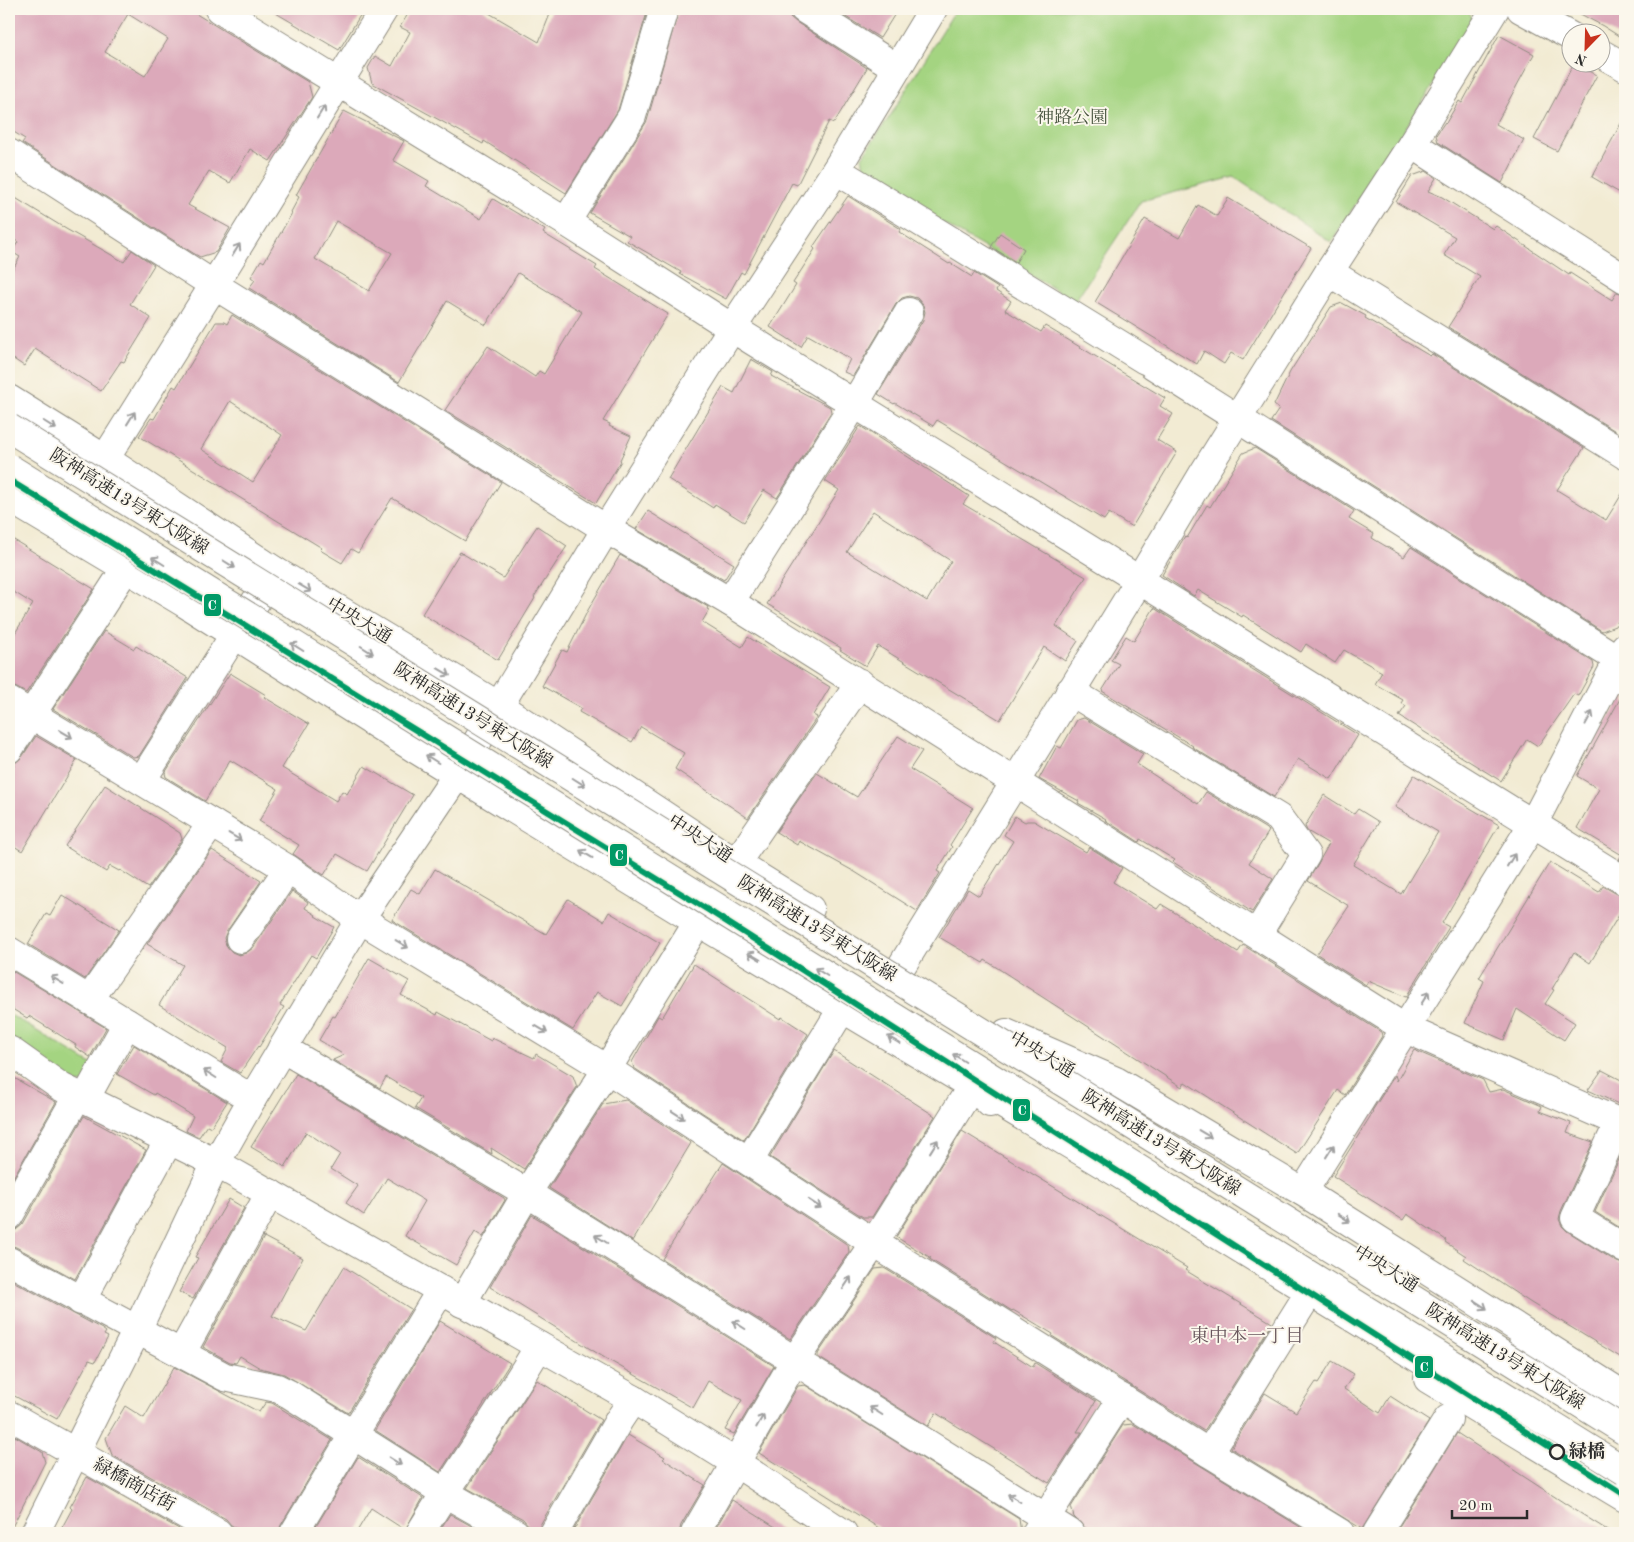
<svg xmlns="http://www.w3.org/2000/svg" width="1634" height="1542" viewBox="0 0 1634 1542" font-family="'Old Standard TT','Noto Serif JP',serif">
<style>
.green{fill:#a4d481;stroke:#688056}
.building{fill:#dca9ba;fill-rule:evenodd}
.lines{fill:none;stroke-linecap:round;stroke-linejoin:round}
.minor-casing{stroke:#8e8b7f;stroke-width:30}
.major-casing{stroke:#8e8b7f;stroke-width:30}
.minor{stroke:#fff;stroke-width:28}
.major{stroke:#fff;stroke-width:28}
.highway-bridge-casing{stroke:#8e8b7f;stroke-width:30;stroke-linecap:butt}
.highway-bridge{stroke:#fff;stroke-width:28}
.metro-1-casing{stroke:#fbf7ec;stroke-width:10}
.metro-1{stroke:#019a66;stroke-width:6}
.oneway{stroke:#a0a0a0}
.stop-dot{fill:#fbf7ec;stroke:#2b2b2b;stroke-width:2.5}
.labels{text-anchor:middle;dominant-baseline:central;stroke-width:4;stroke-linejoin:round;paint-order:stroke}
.park-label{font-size:18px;fill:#495540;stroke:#fbf7ec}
.street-label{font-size:18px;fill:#2b2b2b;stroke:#fbf7ec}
.stop-label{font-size:18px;font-weight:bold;fill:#2b2b2b;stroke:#fbf7ec;text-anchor:start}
.neighbourhood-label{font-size:19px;fill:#69575d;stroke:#fbf7ec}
.line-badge{stroke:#fbf7ec;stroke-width:2}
.badge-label{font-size:14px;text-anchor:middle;font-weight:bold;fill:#fff}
</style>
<rect width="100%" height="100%" fill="#fbf7ec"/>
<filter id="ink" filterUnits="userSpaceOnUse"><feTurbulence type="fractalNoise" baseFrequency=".02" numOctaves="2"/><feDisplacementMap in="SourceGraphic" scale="10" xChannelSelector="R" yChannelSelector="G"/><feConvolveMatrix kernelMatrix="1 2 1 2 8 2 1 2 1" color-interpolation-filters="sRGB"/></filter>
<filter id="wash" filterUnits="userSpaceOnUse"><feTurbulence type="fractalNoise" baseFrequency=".0096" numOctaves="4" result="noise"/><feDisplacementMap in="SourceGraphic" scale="20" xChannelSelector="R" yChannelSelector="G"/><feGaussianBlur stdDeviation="1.12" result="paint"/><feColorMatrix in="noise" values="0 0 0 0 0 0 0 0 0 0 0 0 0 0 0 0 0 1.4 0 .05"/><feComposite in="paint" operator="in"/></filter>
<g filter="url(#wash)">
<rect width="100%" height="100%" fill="#f2ebd3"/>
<!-- green -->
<g class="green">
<polygon points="956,9 1468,9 1474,23 1331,242 1234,177 1141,201 1075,301 866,178 862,157 890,116"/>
<polygon points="9,1014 93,1065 89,1081 74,1085 9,1039"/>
</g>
<g id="blocks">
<!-- building -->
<g class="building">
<path d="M9 9H188L308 82 312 97 270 161 250 149 230 183 209 171 188 205 230 228 216 252 200 257 193 253 22 143 25 139 9 129ZM128 14 168 39 145 76 105 52Z"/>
<polygon points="269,9 364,9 339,50"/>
<polygon points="411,9 482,9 539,42 552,9 648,9 618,110 566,193 484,141 483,144 372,83 368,68 375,56 392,66 410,32 400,27"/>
<polygon points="679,9 788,9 790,17 796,22 867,68 834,123 829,121 797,185 792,183 744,274 741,272 726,299 680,274 681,272 627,241 630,236 590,213 647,121"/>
<polygon points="833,9 898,9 880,38"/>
<polygon points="1571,9 1625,9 1625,40 1603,26"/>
<polygon points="1499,35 1534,54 1496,124 1524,140 1502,183 1438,142 1436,135 1445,122 1446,123 1459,101 1462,103"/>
<polygon points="1574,63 1597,75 1557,151 1534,139"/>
<path d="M344 111 404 141 393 160 429 181 426 186 481 219 493 199 545 230 543 233 597 266 595 269 668 314 603 421 610 424 609 426 631 436 620 460 621 461 596 503 445 410 488 346 535 377 539 371 544 374 582 312 518 273 486 325 447 301 399 382 249 288 255 280 251 277 261 260 264 262 292 213 291 212 299 197 296 195ZM336 221 392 253 369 291 315 259Z"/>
<polygon points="1625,116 1625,196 1592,177"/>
<polygon points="1426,171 1436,178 1428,191 1442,197 1493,229 1496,226 1569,275 1570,273 1612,300 1617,292 1625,294 1625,437 1448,327 1480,277 1444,255 1455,237 1396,202 1412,176"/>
<polygon points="9,194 66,229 124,262 132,250 154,265 130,304 151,318 124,362 121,361 101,391 35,349 24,366 9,356 9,276 20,257 12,252 18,242 9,236"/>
<polygon points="848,196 901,229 899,232 949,264 950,263 972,277 974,273 998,288 996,291 1011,301 1005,310 1041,332 1045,326 1165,398 1160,406 1173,414 1157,440 1177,452 1132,527 1109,513 1104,520 937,420 933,426 895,403 894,404 878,394 923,320 925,312 923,305 917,298 909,296 902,298 896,304 853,376 844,372 850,359 808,335 801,347 770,327 796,285 793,283 815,249 813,247"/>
<polygon points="1228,198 1311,248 1243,360 1231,353 1224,364 1204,351 1197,364 1095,302 1145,219 1179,238 1198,205 1217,216"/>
<polygon points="1000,233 1024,249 1016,262 991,247"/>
<polygon points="1342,303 1366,316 1365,318 1430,356 1432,354 1584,448 1557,490 1606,520 1625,489 1625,610 1615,626 1602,631 1271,421 1279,409 1274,405 1290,372 1331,307"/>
<path d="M232 315 501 482 465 541 392 498 358 553 351 549 342 563 320 550 322 548 139 436 151 418 154 419 173 386 176 388 216 322H224L227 324ZM230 401 282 435 253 482 201 449Z"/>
<polygon points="751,359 773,372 771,376 830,407 831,412 777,498 764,490 744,522 715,504 713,508 668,479 723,387 734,393"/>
<path d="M860 426 969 496 963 504 1086 577 1056 626 1078 641 1065 661 1044 647 1000 720 878 646 866 666 840 650 841 648 767 604 839 490 825 481ZM873 511 951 561 927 601 847 552Z"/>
<polygon points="1255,448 1354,511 1349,519 1374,534 1372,538 1404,557 1411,547 1593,662 1594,667 1578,696 1574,694 1538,746 1527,739 1501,781 1441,744 1442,743 1399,716 1406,706 1401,703 1403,700 1375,684 1382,672 1344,650 1335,663 1306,644 1301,652 1243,615 1242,617 1198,590 1194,596 1162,575 1185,536 1187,538 1207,505 1210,507 1243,453"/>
<polygon points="648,511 734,564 724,580 636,529"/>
<polygon points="537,526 567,546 534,597 535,598 498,660 422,614 460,552 503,578"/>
<polygon points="9,537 94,589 26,693 17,688 9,685 9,643 33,604 9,589"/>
<polygon points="620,555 708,607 707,609 709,610 702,622 742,647 748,637 830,687 813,715 817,717 748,818 675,769 684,753 641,727 632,742 579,712 581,708 542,686 562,650 567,652 588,610"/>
<polygon points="1154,608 1358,735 1331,779 1298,759 1274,797 1192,747 1193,746 1102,691 1119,664 1111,660 1126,636 1134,641"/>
<polygon points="104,631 134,649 136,646 188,678 139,756 133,757 53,709"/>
<polygon points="230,673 266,695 264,697 309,724 282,768 336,801 342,791 347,794 364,766 413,795 367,871 337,854 324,875 293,854 299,845 259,821 278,789 230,760 205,801 166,777 165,773"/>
<polygon points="1625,690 1625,863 1619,859 1622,855 1577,828 1599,789 1577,776"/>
<polygon points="1084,718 1143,754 1137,764 1198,804 1206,792 1268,830 1269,831 1249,863 1273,879 1252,912 1173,862 1175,860 1140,839 1139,842 1105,820 1106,819 1078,803 1079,801 1039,779 1057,746 1061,748 1077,720"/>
<polygon points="36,736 77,760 22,851 9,843 9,774 15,763 22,757"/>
<polygon points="898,736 922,751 910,769 973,808 950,845 952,847 937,871 940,873 917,911 855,872 799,841 797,845 776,832 817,773 857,797"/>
<polygon points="1414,775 1499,825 1442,923 1449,927 1406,997 1368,981 1366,985 1317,954 1349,906 1308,881 1329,844 1307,831 1305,826 1324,795 1354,814 1358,809 1379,822 1353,865 1401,894 1438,832 1395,807"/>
<polygon points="105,785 180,833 182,839 148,888 120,870 119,871 110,866 106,872 65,846"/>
<polygon points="1015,816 1025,822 1027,821 1034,821 1086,852 1089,847 1122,868 1113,882 1157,909 1161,904 1238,952 1243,945 1381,1032 1382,1036 1345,1095 1338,1090 1297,1154 1185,1082 1182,1087 985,960 983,963 939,937 968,889 979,896 1013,841 1004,835"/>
<polygon points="212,850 261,881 227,931 224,938 226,945 232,952 239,955 246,953 253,948 292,891 308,902 305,908 316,915 315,916 334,927 316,958 311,955 280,1005 284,1007 259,1047 258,1046 240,1073 221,1062 228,1048 159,1005 183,965 147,944"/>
<polygon points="1550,862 1599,892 1603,886 1617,894 1625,897 1625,905 1590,963 1574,952 1552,989 1554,990 1545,1004 1575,1023 1564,1040 1517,1009 1504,1040 1465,1023 1484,981 1479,978"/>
<polygon points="435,869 546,934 568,899 604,921 609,912 660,943 622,1006 597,992 573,1030 392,920 411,889 420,894"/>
<polygon points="62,895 119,930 85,979 28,944 46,914 50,916"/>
<polygon points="369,958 409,981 401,995 437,1015 438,1012 491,1041 492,1038 534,1058 536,1054 573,1076 577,1087 524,1169 491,1148 492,1154 415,1108 421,1098 386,1077 380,1088 333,1060 344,1055 319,1040 333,1016 335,1017"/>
<polygon points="694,964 780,1019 782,1017 808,1034 744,1140 634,1068 632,1062 658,1016 662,1018"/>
<polygon points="9,969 106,1028 90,1057 75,1047 76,1045 29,1016 27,1018 9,1007"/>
<polygon points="134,1045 227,1102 211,1127 207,1125 199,1137 186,1131 193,1116 155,1093 154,1095 117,1074"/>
<polygon points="1414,1050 1483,1080 1489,1092 1503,1089 1542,1106 1540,1111 1571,1123 1567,1133 1593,1142 1561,1211 1559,1219 1562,1226 1567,1231 1617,1262 1625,1265 1625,1360 1531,1303 1464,1259 1466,1256 1445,1242 1446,1240 1407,1214 1403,1220 1333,1176 1373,1112 1372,1111 1395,1075 1397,1081"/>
<polygon points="834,1051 935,1116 872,1217 863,1217 770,1157"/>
<polygon points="1602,1070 1625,1082 1625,1107 1588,1090"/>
<polygon points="296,1074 504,1198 505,1200 483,1237 475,1232 456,1265 405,1236 425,1201 387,1178 364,1215 346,1203 358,1186 331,1169 340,1154 306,1132 285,1167 251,1147"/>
<polygon points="9,1075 56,1102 9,1185"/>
<polygon points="626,1100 691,1143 632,1241 549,1188 603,1104"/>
<polygon points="84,1116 146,1150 75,1279 16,1247 9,1245 9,1232 16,1230 23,1224"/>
<polygon points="962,1131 1187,1268 1185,1270 1272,1323 1204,1431 1052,1336 1053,1334 1013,1310 1012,1311 928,1258 931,1258 896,1237"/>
<polygon points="1622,1153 1625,1155 1625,1231 1595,1212"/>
<polygon points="723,1163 848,1245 849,1252 790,1339 662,1259"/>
<polygon points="229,1199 244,1208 193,1299 179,1292 198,1258 195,1257"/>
<polygon points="532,1215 774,1366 734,1434 725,1430 742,1400 708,1381 693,1408 605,1358 490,1287"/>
<polygon points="264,1237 303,1258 272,1316 306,1331 344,1267 411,1309 348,1413 284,1374 260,1368 240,1356 236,1363 230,1362 203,1347"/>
<polygon points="884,1268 996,1338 994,1342 1033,1367 1035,1363 1096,1401 1077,1432 1082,1432 1049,1483 936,1413 928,1426 818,1357 818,1354 875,1269"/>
<polygon points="9,1279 102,1329 106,1332 104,1335 108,1337 95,1362 89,1360 57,1419 9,1393"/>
<polygon points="440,1321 510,1363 440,1472 375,1430"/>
<polygon points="1332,1361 1354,1374 1344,1389 1380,1413 1390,1396 1429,1421 1362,1529 1231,1448 1265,1393 1296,1412 1316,1382 1318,1383"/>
<polygon points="174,1367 259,1412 266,1402 272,1403 332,1440 281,1525 278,1533 245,1533 231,1525 226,1519 112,1455 106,1438 125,1406 144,1418"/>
<polygon points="537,1380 601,1420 540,1525 538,1533 531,1533 529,1526 523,1519 467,1488"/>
<polygon points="805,1385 1019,1519 1021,1533 887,1533 759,1453 798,1386"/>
<polygon points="1133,1424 1201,1466 1310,1533 1095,1533 1084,1527 1074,1517 1071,1507 1123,1425"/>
<polygon points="1457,1433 1572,1508 1612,1533 1395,1533"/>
<polygon points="628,1435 665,1457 663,1459 705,1485 681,1525 679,1533 572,1533"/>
<polygon points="15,1436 42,1452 45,1462 9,1533 9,1451"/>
<polygon points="358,1457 423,1498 405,1530 371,1508 356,1533 312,1533"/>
<polygon points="87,1477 179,1529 176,1533 59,1533 72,1509 70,1507"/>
<polygon points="732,1500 785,1533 713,1533"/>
<polygon points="450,1514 484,1533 438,1533"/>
</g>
</g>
</g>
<g filter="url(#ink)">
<use href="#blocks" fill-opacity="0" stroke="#8e8b7f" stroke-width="1"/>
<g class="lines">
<!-- minor casing -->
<g class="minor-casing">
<g id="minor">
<polyline points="219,9 566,222 732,328 1625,881"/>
<polyline points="804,9 897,68"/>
<polyline points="1521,9 1572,37"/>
<polyline points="1602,54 1625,67"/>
<polyline points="1412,144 1625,279"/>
<polyline points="9,153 214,285 606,529 730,602 1406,1029 1625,1125"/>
<polyline points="836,170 1145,360"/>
<polyline points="566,222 632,116 664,9"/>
<polyline points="1329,272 1625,455"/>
<polyline points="1153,365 1619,660"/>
<polyline points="105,459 214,285 384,9"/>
<polyline points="730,602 855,403 909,312"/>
<polyline points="1070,691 1279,818 1306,855 1257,934"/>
<polyline points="9,701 288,869 360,919 607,1069 874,1243 1209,1453 1340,1533"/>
<polyline points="9,749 126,568"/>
<polyline points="142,780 275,571"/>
<polyline points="736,863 860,683"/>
<polyline points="240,939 288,869"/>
<polyline points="9,951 252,1099"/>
<polyline points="901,967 1139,581 1203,474 1329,272 1412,144 1495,9"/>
<polyline points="89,1000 212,823"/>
<polyline points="1006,1033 1116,1081 1303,1192 1625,1396"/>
<polyline points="282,1048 527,1193 1070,1533"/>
<polyline points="9,1050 61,1087 216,1163 633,1399 736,1463 843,1533"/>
<polyline points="85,1099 127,1023"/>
<polyline points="1619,1122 1575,1218 1625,1249"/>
<polyline points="749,1161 842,1009"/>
<polyline points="1303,1192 1533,824 1625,647"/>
<polyline points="9,1216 78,1095"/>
<polyline points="9,1261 225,1377 277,1388 289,1394 445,1493 515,1533"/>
<polyline points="81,1301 169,1140"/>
<polyline points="462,1303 527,1193 607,1069 698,922"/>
<polyline points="182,1352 270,1193"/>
<polyline points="1428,1379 1625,1498"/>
<polyline points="9,1415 218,1533"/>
<polyline points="1209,1453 1304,1301"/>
<polyline points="35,1533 137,1330 216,1163 252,1099 360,919 457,775 606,529 732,328 836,170 933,9"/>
<polyline points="294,1533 441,1290"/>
<path d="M420 1533C458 1470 502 1410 539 1346"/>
<polyline points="554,1533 619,1420 633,1399"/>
<polyline points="695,1533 795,1360 874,1243 972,1086 990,1103"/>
<polyline points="1036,1533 1122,1398"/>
<polyline points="1377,1533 1448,1419"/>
</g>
</g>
<!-- major casing -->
<g class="major-casing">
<g id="major">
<polyline points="9,399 105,459 275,571 499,706 736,863 810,909"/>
<polyline points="9,498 186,604 417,750 698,922 1116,1172 1462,1385"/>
<polyline points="1520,1350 1625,1414"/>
</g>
</g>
<!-- minor -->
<use href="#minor" class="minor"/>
<!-- major -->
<use href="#major" class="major"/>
<!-- highway-bridge casing -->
<g class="highway-bridge-casing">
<g id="highway-bridge">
<polyline points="9,428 1625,1431"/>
<polyline points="9,468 1625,1471"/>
</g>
</g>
<!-- highway-bridge -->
<use href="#highway-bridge" class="highway-bridge"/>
<!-- metro-1 casing -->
<g class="metro-1-casing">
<polyline id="metro-1" points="9,480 708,910 1625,1495"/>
</g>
<!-- metro-1 -->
<use href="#metro-1" class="metro-1"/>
</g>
<!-- one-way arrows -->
<defs><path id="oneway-shaft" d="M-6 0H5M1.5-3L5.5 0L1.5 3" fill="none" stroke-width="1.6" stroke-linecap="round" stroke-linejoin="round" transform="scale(1.25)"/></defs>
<g class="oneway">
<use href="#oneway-shaft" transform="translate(321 112) rotate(-58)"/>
<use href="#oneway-shaft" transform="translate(236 250) rotate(-58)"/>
<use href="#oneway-shaft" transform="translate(131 418) rotate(-58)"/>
<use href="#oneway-shaft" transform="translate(50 425) rotate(32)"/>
<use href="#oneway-shaft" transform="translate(158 561) rotate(-148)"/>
<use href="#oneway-shaft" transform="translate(229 564) rotate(32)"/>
<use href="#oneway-shaft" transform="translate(305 588) rotate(31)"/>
<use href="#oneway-shaft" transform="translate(297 647) rotate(-148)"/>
<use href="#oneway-shaft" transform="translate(367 650) rotate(32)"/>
<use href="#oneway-shaft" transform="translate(444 672) rotate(31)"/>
<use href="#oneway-shaft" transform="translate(1589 718) rotate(-62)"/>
<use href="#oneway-shaft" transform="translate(66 734) rotate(31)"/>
<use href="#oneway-shaft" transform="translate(432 759) rotate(-148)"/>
<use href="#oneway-shaft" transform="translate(579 782) rotate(32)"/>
<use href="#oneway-shaft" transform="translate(235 837) rotate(31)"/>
<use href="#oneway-shaft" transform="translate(586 854) rotate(-149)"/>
<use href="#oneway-shaft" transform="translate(1511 860) rotate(-58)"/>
<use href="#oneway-shaft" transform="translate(402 944) rotate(31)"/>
<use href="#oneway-shaft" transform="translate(754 956) rotate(-149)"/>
<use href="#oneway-shaft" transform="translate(821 972) rotate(-148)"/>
<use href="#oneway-shaft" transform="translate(57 980) rotate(-149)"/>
<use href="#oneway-shaft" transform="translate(1425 998) rotate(-58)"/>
<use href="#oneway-shaft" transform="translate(541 1029) rotate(31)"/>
<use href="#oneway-shaft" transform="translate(894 1040) rotate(-149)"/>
<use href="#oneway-shaft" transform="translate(959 1058) rotate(-148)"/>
<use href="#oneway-shaft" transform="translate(210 1074) rotate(-148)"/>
<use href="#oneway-shaft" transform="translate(678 1115) rotate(33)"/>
<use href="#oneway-shaft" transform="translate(1205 1134) rotate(31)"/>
<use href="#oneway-shaft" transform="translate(934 1146) rotate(-58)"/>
<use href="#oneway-shaft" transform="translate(1330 1151) rotate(-58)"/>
<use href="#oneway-shaft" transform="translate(815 1204) rotate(33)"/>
<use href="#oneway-shaft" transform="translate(1344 1218) rotate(33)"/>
<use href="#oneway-shaft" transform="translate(601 1239) rotate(-148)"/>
<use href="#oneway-shaft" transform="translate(847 1283) rotate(-56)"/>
<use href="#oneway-shaft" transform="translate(1481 1305) rotate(33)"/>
<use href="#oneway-shaft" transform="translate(739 1325) rotate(-148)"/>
<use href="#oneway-shaft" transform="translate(876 1411) rotate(-148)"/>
<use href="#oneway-shaft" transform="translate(760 1421) rotate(-60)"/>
<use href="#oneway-shaft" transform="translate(395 1461) rotate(32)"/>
<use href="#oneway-shaft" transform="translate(1014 1498) rotate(-148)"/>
</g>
</g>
<!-- markers -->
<circle class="stop-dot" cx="1557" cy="1452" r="7"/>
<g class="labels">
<!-- park labels -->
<g class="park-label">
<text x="1072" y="118">神路公園</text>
</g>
<!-- street labels -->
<g class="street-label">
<text transform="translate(129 502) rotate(32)">阪神高速13号東大阪線</text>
<text transform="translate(359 621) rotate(31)">中央大通</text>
<text transform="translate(473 716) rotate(32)">阪神高速13号東大阪線</text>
<text transform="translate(700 839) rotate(33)">中央大通</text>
<text transform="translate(817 929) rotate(32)">阪神高速13号東大阪線</text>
<text transform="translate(1042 1055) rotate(31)">中央大通</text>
<text transform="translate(1161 1143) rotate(32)">阪神高速13号東大阪線</text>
<text transform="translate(1386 1269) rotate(32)">中央大通</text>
<text transform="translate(1505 1357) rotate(32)">阪神高速13号東大阪線</text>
<text transform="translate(134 1485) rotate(29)">緑橋商店街</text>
</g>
<!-- stop labels -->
<g class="stop-label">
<text x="1569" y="1452">緑橋</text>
</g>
<!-- neighbourhood labels -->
<g class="neighbourhood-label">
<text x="1247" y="1337">東中本一丁目</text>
</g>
</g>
<g class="line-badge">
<rect x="203" y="593" width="19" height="24" rx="5" fill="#019a66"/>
<rect x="609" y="843" width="19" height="24" rx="5" fill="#019a66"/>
<rect x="1012" y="1098" width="19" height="24" rx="5" fill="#019a66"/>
<rect x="1414" y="1355" width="20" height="24" rx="5" fill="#019a66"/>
</g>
<g class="badge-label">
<text x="212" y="610">C</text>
<text x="619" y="860">C</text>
<text x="1022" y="1115">C</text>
<text x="1424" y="1372">C</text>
</g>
<!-- margin -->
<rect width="1634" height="1542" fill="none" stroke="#fbf7ec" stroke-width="30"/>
<!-- north arrow -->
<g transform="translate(1586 48) rotate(203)"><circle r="24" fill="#fbf7ec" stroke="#a8a59f"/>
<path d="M0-4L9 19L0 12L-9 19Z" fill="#c8321e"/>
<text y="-8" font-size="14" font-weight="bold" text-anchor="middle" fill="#2b2b2b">N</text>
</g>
<!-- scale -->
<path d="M1452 1510v8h75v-8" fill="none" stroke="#2b2b2b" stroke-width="2.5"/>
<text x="1459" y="1510" font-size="15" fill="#2b2b2b" stroke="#fbf7ec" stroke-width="4" paint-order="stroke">20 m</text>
</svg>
